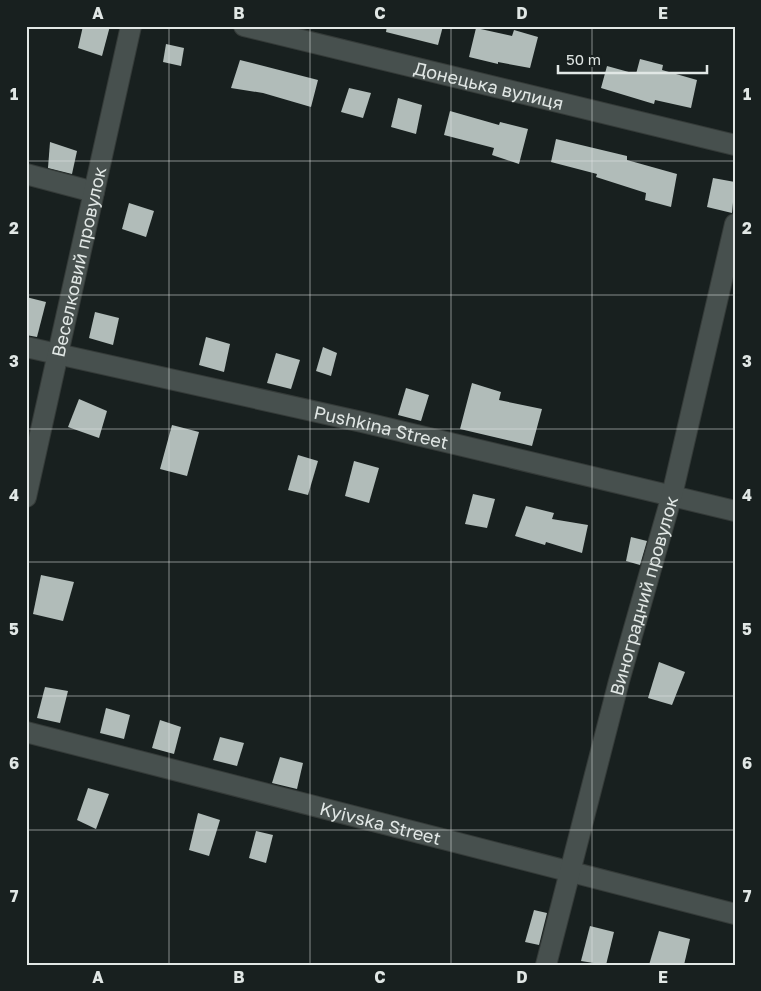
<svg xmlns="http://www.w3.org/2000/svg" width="761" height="991" viewBox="0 0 761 991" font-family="'Golos Text',sans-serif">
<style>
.building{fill:#b1bcb9}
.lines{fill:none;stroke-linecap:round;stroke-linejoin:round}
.minor-casing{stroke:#353b39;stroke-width:22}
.minor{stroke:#47504e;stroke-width:20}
.grid{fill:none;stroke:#e1e7e5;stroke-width:1;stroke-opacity:0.55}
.labels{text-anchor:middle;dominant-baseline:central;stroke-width:5;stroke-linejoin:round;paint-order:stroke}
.street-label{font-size:18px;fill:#e1e7e5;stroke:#18201f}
.neatline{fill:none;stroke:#e1e7e5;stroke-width:2}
.grid-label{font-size:16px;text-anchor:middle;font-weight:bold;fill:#e1e7e5}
</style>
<rect width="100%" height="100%" fill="#18201f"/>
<!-- building -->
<g class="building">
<polygon points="83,26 110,26 102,56 78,48"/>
<polygon points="387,26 443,26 438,45 386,32"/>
<polygon points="476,28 512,36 514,30 538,37 530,68 498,62 498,64 469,57"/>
<polygon points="166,44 184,48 181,66 163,62"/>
<polygon points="640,59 663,65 662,70 697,80 691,108 655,100 654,104 601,88 607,66 636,74"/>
<polygon points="240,60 318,80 311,107 263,93 231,88"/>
<polygon points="349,88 371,93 363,118 341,112"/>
<polygon points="398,98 422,105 416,134 391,127"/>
<polygon points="450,111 499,125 500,122 528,129 519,164 492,155 494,148 444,135"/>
<polygon points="556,139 627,156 627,160 677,174 671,207 645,200 646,193 596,177 597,174 551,162"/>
<polygon points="50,142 77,151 72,174 48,168"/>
<polygon points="713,178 735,182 732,213 707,207"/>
<polygon points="129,203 154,211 146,237 122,229"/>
<polygon points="26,297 46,302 37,337 26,335"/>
<polygon points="95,312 119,318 113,345 89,338"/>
<polygon points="206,337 230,344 224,372 199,365"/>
<polygon points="323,347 337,353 331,376 316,371"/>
<polygon points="276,353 300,360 291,389 267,383"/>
<polygon points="472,383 501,392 499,400 542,409 532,446 460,429"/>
<polygon points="406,388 429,395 421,421 398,415"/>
<polygon points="79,399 107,411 99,438 68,427"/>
<polygon points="172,425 199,432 187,476 160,469"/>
<polygon points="298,455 318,461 308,495 288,490"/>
<polygon points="354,461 379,468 369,503 345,496"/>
<polygon points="473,494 495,499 487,528 465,524"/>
<polygon points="526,506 554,513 552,519 588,525 582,553 546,542 545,545 515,536"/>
<polygon points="631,537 647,541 640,565 626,561"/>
<polygon points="41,575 74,582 63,621 33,614"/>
<polygon points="659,662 685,672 672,705 648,698"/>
<polygon points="45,687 68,691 60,723 37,718"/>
<polygon points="106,708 130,715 124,739 100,733"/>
<polygon points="160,720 181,727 174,754 152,748"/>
<polygon points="220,737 244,743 237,766 213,760"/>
<polygon points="280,757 303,763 297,789 272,783"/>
<polygon points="88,788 109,794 96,829 77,820"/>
<polygon points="198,813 220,820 209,856 189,850"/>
<polygon points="256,831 273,835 266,863 249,858"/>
<polygon points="534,910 547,913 539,945 525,942"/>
<polygon points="590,926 614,932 606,965 581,961"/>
<polygon points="659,931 690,939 684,965 649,965"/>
</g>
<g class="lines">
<!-- minor casing -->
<g class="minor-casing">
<g id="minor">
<path id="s1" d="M244 26 735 145"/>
<polyline points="26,174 94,192"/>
<path id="s2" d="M26 347 362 422 735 511"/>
<path id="s3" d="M26 497 131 26"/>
<path id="s4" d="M26 732 735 914"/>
<path id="s5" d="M546 965 619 681 672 495 735 224"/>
</g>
</g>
<!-- minor -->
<use href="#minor" class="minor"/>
</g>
<!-- grid -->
<path class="grid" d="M169 26V965M310 26V965M451 26V965M592 26V965M26 161H735M26 295H735M26 429H735M26 562H735M26 696H735M26 830H735"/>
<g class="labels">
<!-- street labels -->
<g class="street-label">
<text stroke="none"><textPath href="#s1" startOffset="252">Донецька вулиця</textPath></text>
<text stroke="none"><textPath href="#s3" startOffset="241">Веселковий провулок</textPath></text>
<text stroke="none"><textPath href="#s2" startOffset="364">Pushkina Street</textPath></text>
<text stroke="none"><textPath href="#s5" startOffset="382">Виноградний провулок</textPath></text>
<text stroke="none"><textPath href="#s4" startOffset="366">Kyivska Street</textPath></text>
</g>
</g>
<!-- border -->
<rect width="761" height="991" fill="none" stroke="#18201f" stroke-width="55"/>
<!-- scale -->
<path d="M558 65v8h149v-8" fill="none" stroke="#e1e7e5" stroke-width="2.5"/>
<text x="566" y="65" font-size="15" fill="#e1e7e5" stroke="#18201f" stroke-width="4" paint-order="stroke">50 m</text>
<rect x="28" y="28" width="706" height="936" class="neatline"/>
<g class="grid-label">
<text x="98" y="19">A</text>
<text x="239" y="19">B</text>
<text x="380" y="19">C</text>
<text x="522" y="19">D</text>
<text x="663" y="19">E</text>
<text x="14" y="100">1</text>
<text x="747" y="100">1</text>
<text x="14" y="234">2</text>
<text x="747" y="234">2</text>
<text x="14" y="367">3</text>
<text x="747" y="367">3</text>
<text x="14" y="501">4</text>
<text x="747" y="501">4</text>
<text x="14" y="635">5</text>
<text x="747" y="635">5</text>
<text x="14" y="769">6</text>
<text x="747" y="769">6</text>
<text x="14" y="902">7</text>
<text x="747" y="902">7</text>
<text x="98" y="983">A</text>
<text x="239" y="983">B</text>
<text x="380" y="983">C</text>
<text x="522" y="983">D</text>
<text x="663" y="983">E</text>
</g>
</svg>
